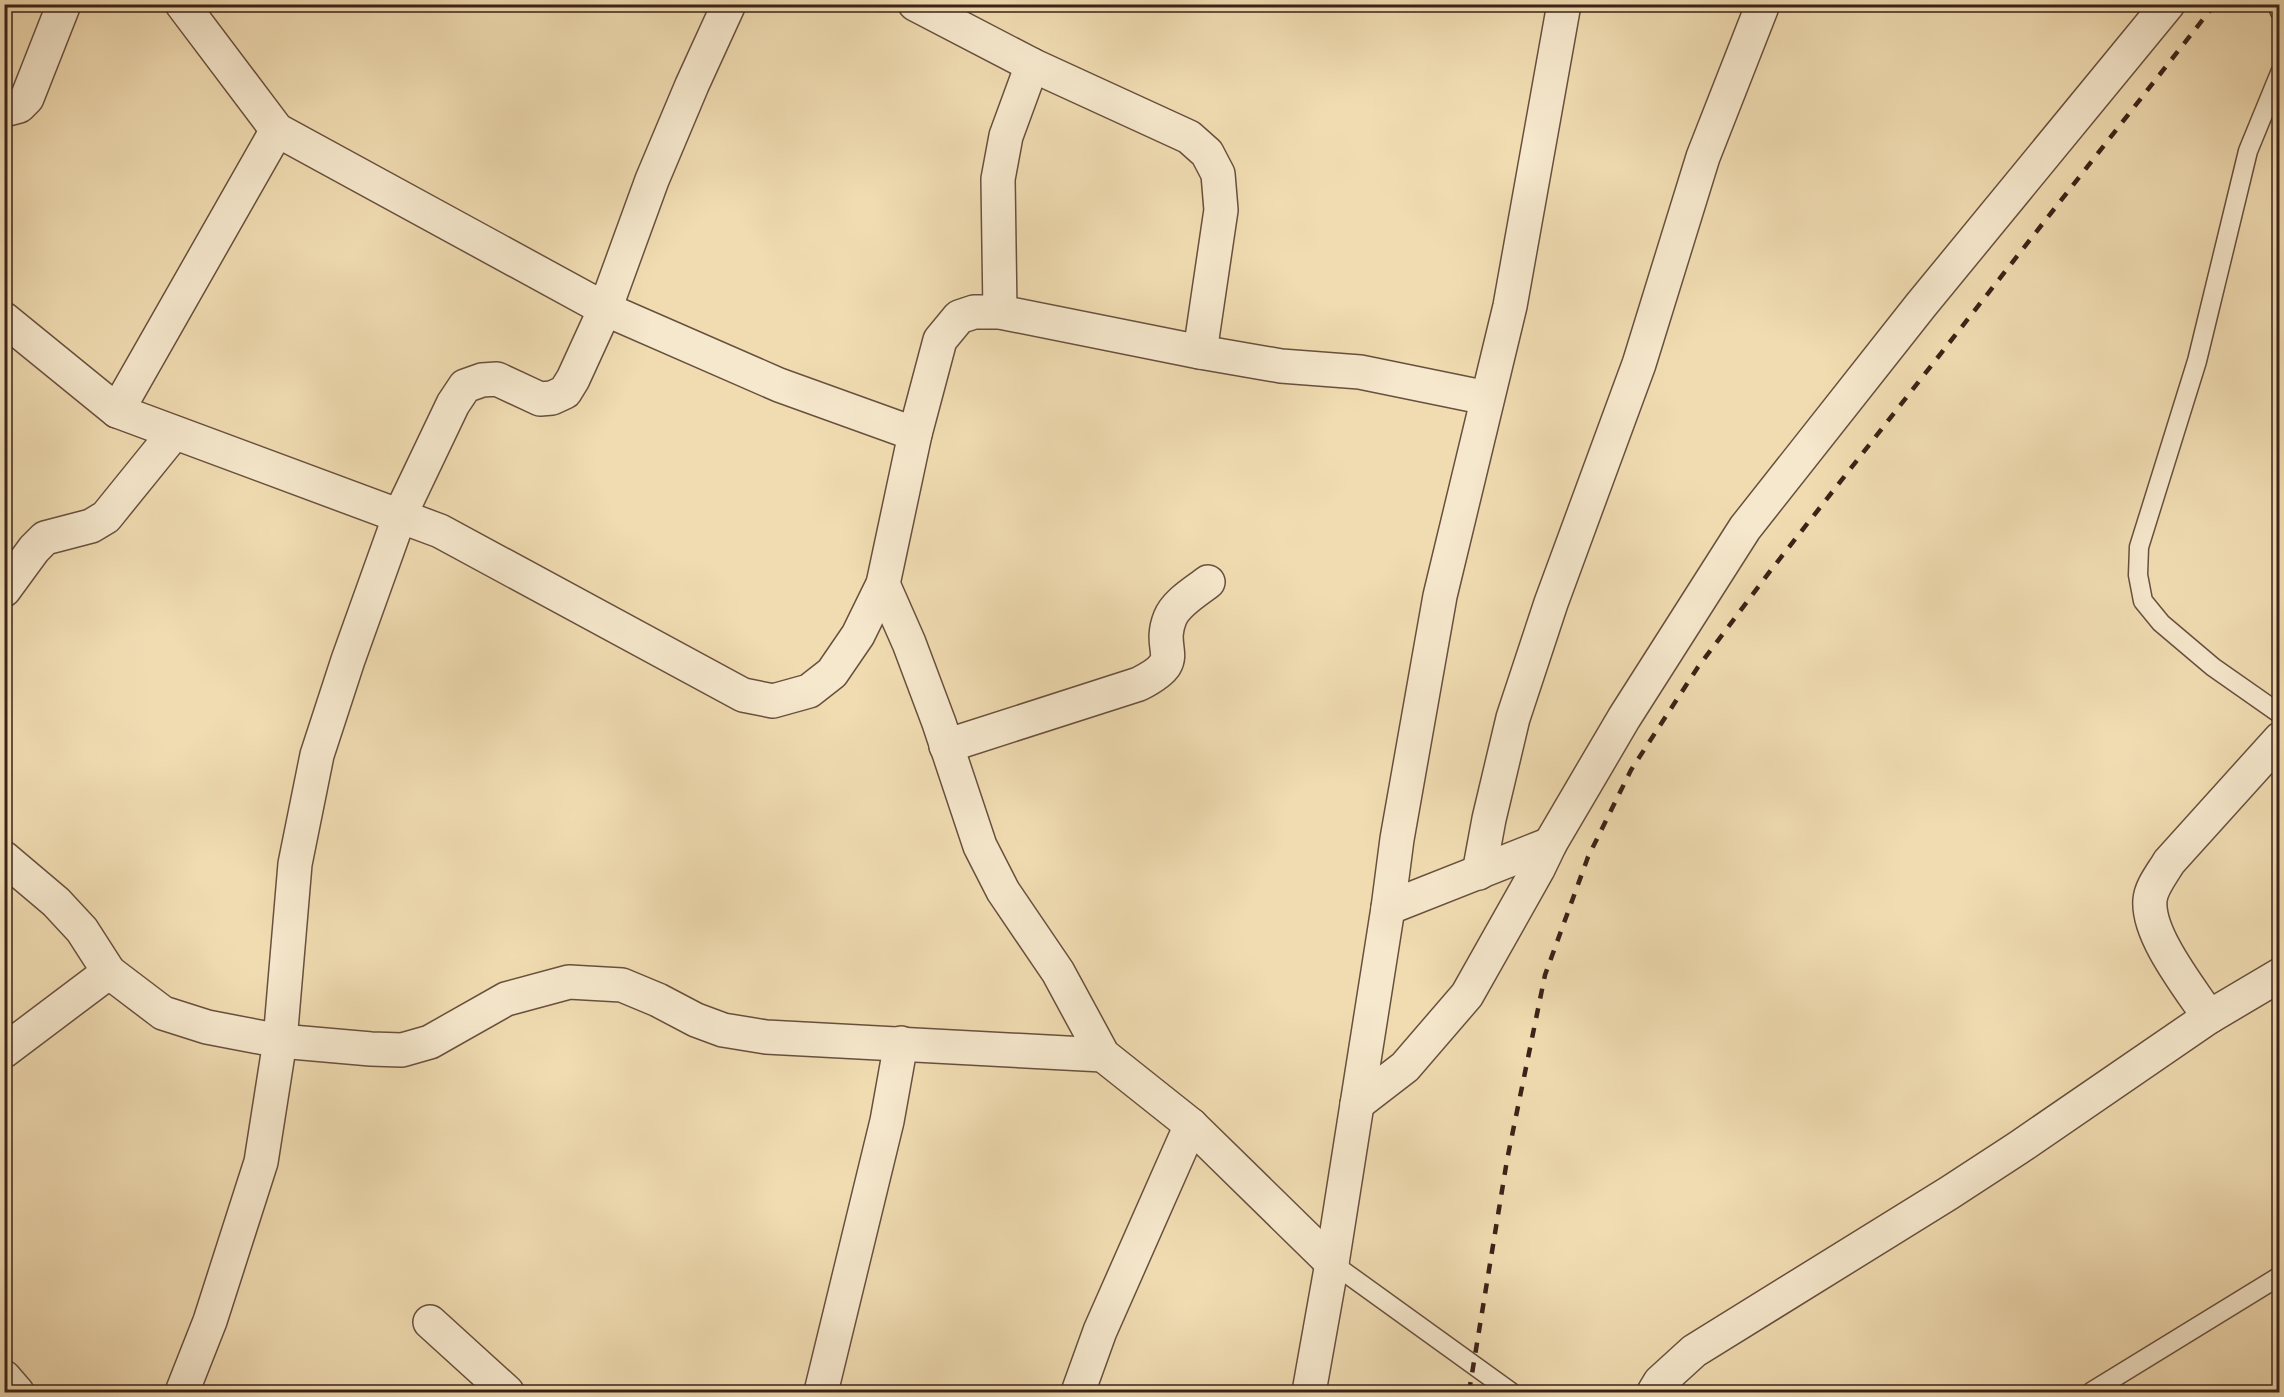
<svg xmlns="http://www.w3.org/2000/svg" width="2284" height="1397" viewBox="0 0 2284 1397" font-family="Alegreya,serif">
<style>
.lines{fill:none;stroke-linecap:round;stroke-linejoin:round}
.service-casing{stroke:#68503e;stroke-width:21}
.minor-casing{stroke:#68503e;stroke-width:36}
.service{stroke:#f6e8cd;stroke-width:18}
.minor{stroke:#f6e8cd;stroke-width:33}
.rail{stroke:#3b2217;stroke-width:4.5;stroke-dasharray:10 10;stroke-linecap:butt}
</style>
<rect width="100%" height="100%" fill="#f1dcb2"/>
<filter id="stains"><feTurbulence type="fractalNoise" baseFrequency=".00333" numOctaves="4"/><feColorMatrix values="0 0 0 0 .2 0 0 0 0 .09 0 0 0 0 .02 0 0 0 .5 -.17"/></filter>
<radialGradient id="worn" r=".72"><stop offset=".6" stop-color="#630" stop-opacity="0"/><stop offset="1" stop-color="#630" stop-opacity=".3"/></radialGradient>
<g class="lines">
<!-- service casing -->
<g class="service-casing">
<g id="service">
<polyline points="2277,4 2280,12"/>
<polyline points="2280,73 2248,151 2197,361 2139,547 2138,575 2143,601 2161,623 2213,667 2280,714"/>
<polyline points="1332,1263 1511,1392"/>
<polyline points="2091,1392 2280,1276"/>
</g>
</g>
<!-- minor casing -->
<g class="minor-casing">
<g id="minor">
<polyline points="729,4 692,85 652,180 605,309 779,385 915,434"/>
<polyline points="915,4 1032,65 1189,137 1207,153 1218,174 1221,210 1200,352"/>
<polyline points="4,110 19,106 27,98 64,4"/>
<polyline points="277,130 117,411 440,531 743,695 773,701 809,691 832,673 858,635 883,584 915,434 940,340 959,317 974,312 1000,312 1200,352 1281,366 1360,372 1487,398"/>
<polyline points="1000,312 998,179 1006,136 1032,65"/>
<polyline points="4,319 117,411"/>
<polyline points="883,584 909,643 939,723 980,846 1003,891 1058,972 1103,1055 1191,1125 1332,1263"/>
<polyline points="4,590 34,549 45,538 91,526 106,517 174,433"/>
<path d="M946 746 1139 684C1188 659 1156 653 1170 618 1176 603 1195 592 1208 582"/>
<polyline points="4,858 56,902 82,930 109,972"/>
<polyline points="1479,873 1489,819 1513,718 1551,603 1639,364 1703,157 1763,4"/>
<polyline points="1388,908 1550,844"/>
<path d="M2209 1017C2190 988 2147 935 2150 900 2151 887 2162 874 2169 862L2280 739"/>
<polyline points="4,1051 109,972 163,1013 207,1027 280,1041 371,1049 402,1050 430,1042 506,999 569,982 622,985 658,1000 696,1020 723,1030 766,1037 1103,1055"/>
<polyline points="1357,1104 1405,1067 1467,995 1538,869 1550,844 1624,718 1745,528 1921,305 2168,4"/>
<polyline points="430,1322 507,1392"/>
<polyline points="4,1377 17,1392"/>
<polyline points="182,1392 210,1321 261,1162 280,1041 295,864 317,755 348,660 400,515 453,404 465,386 482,380 497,379 540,399 552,398 565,392 573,379 605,309 277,130 182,4"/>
<polyline points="821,1392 887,1121 901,1043"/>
<polyline points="1078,1392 1100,1331 1191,1125"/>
<polyline points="1309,1392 1332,1263 1388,908 1397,839 1440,596 1510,306 1564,4"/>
<polyline points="1654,1392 1660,1382 1694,1351 1949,1193 2018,1148 2209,1017 2280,975"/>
</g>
</g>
<!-- service -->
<use href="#service" class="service"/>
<!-- minor -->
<use href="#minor" class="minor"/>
<!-- rail -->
<polyline class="rail" points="1469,1392 1507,1160 1545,975 1588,857 1631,770 1698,667 1771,570 2215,4"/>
</g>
<!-- margin -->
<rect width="2284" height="1397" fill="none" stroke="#f1dcb2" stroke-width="24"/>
<rect x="6" y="6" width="2272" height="1385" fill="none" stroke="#3b2217" stroke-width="3"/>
<rect x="12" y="12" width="2260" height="1373" fill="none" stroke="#3b2217" stroke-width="1.5"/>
<rect width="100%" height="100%" filter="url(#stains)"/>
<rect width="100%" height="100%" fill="url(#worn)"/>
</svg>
